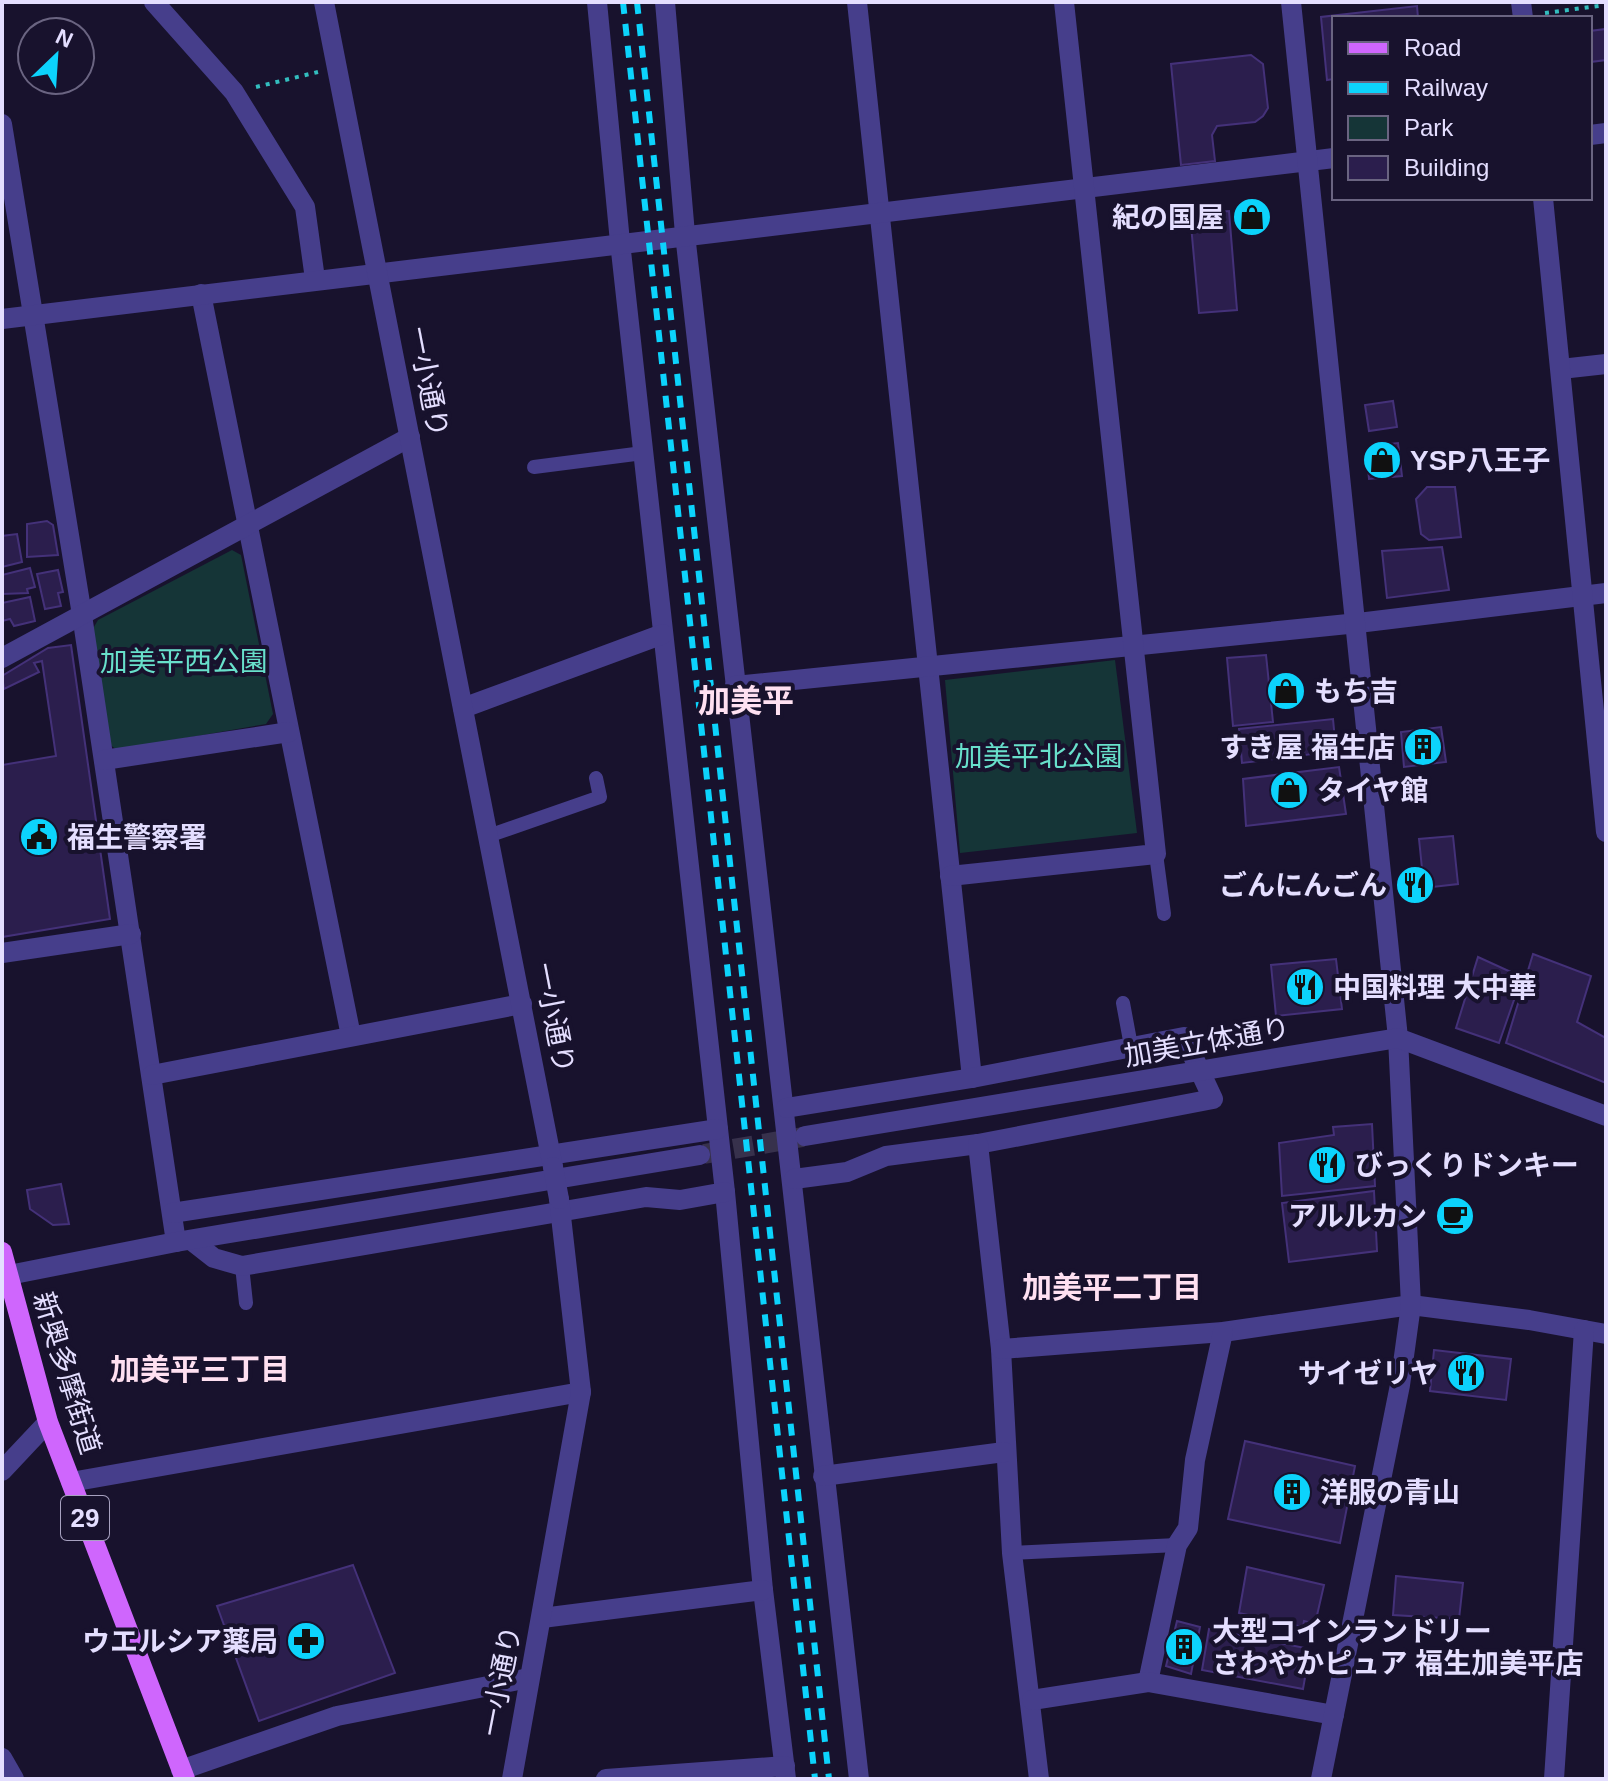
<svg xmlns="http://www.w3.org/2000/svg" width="1608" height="1781" viewBox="0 0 1608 1781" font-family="Helvetica,'Noto Sans JP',sans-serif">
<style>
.green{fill:#153537}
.building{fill:#2b1e4d;stroke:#443179;stroke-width:2}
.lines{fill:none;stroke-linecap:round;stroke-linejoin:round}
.tertiary-tunnel{stroke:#37314c;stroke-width:20;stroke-dasharray:20 10;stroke-linecap:butt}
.path{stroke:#33bdbe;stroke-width:4;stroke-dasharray:4 6;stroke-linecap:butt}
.service{stroke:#463e8b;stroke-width:14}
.minor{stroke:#463e8b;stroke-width:20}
.tertiary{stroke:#463e8b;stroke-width:20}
.primary{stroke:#cf66fd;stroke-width:20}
.rail{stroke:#0cd3fc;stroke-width:6;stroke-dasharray:12 10;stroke-linecap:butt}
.tertiary-bridge{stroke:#463e8b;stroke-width:20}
.labels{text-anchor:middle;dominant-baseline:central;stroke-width:8;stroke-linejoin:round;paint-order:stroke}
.shield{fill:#18122d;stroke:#a7a1c0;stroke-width:2}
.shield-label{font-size:26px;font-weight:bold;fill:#e4deff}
.poi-label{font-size:28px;font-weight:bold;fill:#e4deff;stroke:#18122d;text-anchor:start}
.street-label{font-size:28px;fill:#e4deff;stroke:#18122d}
.park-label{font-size:28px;fill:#68e0cb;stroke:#18122d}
.neighbourhood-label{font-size:30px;font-weight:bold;fill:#ffe0f1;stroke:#18122d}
.quarter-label{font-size:32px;font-weight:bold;fill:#ffe0f1;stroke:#18122d}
</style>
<rect width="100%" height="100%" fill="#18122d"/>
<!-- green -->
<g class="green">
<polygon points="232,550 241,555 273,714 266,724 117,750 105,741 91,632 98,620"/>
<polygon points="1115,660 1137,833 960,853 945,680"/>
</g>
<!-- building -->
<g class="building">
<polygon points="1417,6 1418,18 1334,18 1334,79 1327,80 1321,17"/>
<polygon points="1606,29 1606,60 1590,62 1590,31"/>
<polygon points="1251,55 1263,64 1268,108 1263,116 1255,122 1217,126 1212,135 1215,161 1181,165 1171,64"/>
<polygon points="1229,211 1237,310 1199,313 1190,214"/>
<polygon points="1393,401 1397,427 1369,431 1365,405"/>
<polygon points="1398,443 1402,476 1369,479 1367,457 1370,446"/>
<polygon points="1427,487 1455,487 1461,537 1429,540 1421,534 1416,499"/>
<polygon points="47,521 53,525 58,555 27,557 27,524"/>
<polygon points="17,534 22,562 2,567 2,536"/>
<polygon points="1442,547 1449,590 1387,598 1382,551"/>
<polygon points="30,568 35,587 27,589 28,593 2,594 2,575"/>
<polygon points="58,570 63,592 58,593 61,606 45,609 37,574"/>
<polygon points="30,597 35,621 14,626 10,619 2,621 2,603"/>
<polygon points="71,645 110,919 2,937 2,765 56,756 42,661 34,663 39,672 4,689 2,676 48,648"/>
<polygon points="1266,655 1273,722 1233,726 1227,658"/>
<polygon points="1333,719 1336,751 1242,763 1239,729"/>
<polygon points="1441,727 1446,762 1404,767 1401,732"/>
<polygon points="1339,767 1346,814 1246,826 1243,779"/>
<polygon points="1453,836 1458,884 1424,888 1419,839"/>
<polygon points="1533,954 1591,976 1577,1022 1606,1038 1606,1083 1506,1043"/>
<polygon points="1478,957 1522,977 1499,1043 1456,1028"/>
<polygon points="1336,959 1342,1009 1276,1016 1271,965"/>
<polygon points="1372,1124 1375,1186 1282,1196 1279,1143 1334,1135 1333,1127"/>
<polygon points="61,1184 69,1224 53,1225 30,1209 27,1190"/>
<polygon points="1374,1191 1377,1251 1289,1262 1282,1203"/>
<polygon points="1434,1350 1511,1359 1506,1400 1430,1391"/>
<polygon points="1245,1441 1355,1466 1340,1543 1228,1519"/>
<polygon points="353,1565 395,1673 259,1721 217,1606"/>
<polygon points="1247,1567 1324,1585 1315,1624 1304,1621 1303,1627 1239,1613"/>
<polygon points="1396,1576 1463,1583 1459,1619 1393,1615"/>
<polygon points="1177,1621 1200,1627 1191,1674 1166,1666"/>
<polygon points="1209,1629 1310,1649 1303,1689 1202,1670"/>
</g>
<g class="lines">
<!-- tertiary-tunnel -->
<polyline class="tertiary-tunnel" points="704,1154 803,1137"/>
<!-- path -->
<g class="path">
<polyline points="1545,13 1606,5"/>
<polyline points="256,87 318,72"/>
</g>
<!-- service -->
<g class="service">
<polyline points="534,467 643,453"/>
<polyline points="491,835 600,797 596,778"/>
<polyline points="1156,854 1164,914"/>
<polyline points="1123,1003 1131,1046"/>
<polyline points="242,1266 246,1303"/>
<polyline points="1012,1553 1177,1545"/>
</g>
<!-- minor -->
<g class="minor">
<polyline points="154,2 234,92 305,207 315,279"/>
<polyline points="597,2 620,242 725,1192 763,1590 786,1779"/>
<polyline points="665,2 685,234 859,1779"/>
<polyline points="857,2 972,1078"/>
<polyline points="2,124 82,615 176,1242"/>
<polyline points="1590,135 1606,133"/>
<polyline points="201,294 351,1036"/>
<polyline points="2,319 1334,158"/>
<polyline points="1561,369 1606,364"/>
<polyline points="2,658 410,437"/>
<polyline points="735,686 1358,623 1606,593"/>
<polyline points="463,708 663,634"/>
<polyline points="104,760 289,732"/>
<polyline points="950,876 1156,854 1064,2"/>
<polyline points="2,953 131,934"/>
<polyline points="152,1075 522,1004"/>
<polyline points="786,1108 972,1078 1184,1037 1213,1099 978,1144 886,1156 847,1172 794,1179"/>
<polyline points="978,1144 1001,1349 1012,1553 1039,1779"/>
<polyline points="172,1213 718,1129"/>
<polyline points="191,1240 214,1258 242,1266 646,1197 680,1200 725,1192"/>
<polyline points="1001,1349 1223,1332 1411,1305 1529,1320 1606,1334"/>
<polyline points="2,1471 48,1422"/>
<polyline points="823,1476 1004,1452"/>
<polyline points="71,1482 581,1392"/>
<polyline points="542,1618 763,1590"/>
<polyline points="1148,1682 1177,1545 1188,1528 1195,1460 1223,1332"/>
<polyline points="1032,1700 1148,1682 1334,1715"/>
<polyline points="2,1758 14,1779"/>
<polyline points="181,1770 337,1716 529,1678"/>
<polyline points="606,1779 785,1766"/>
<polyline points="1554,1779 1584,1330"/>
</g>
<!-- tertiary -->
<g class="tertiary">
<polyline points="324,2 553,1167"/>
<polyline points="1291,2 1398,1038 1411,1305 1400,1385 1321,1779"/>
<polyline points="1521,2 1523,18"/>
<polyline points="1543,198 1606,832"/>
<polyline points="805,1136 1398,1038 1606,1116"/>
<polyline points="9,1275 176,1242 700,1155"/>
<polyline points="512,1779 581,1392 559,1199"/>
</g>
<!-- primary -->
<polyline class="primary" points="2,1252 48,1422 185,1779"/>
<!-- rail -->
<g class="rail">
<polyline points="623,2 815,1779"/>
<polyline points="637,2 829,1779"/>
</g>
<!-- tertiary-bridge -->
<polyline class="tertiary-bridge" points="553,1167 559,1199"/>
</g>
<!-- icons -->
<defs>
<g id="shop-disc" transform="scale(2)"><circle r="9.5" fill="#0cd3fc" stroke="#18122d"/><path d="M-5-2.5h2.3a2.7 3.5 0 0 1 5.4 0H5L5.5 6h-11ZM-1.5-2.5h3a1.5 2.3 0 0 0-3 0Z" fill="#111"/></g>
<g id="building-disc" transform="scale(2)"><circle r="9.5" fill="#0cd3fc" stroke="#18122d"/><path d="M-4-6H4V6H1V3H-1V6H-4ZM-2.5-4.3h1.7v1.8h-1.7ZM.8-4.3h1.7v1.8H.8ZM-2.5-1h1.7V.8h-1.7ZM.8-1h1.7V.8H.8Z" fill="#111"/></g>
<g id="civic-disc" transform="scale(2)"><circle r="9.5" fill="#0cd3fc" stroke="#18122d"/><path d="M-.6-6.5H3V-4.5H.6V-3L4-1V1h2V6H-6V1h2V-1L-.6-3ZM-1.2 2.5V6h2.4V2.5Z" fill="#111"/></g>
<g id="restaurant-disc" transform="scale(2)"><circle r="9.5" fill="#0cd3fc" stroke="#18122d"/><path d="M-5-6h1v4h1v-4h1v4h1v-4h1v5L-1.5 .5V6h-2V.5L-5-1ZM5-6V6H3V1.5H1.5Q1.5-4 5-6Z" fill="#111"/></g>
<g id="cafe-disc" transform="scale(2)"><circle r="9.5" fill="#0cd3fc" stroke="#18122d"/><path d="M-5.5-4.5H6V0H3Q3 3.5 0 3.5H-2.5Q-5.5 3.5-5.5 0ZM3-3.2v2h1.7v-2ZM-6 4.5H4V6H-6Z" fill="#111"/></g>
<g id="pharmacy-disc" transform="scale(2)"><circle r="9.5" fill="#0cd3fc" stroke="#18122d"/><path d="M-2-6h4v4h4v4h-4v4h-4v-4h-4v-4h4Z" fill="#111"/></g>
</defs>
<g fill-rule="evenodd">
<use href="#shop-disc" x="1252" y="217"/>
<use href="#shop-disc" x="1382" y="460"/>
<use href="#shop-disc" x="1286" y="691"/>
<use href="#building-disc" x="1423" y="747"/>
<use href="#shop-disc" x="1289" y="790"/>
<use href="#civic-disc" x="39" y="837"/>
<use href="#restaurant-disc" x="1415" y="885"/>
<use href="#restaurant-disc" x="1305" y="987"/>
<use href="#restaurant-disc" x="1327" y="1165"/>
<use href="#cafe-disc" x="1455" y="1216"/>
<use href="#restaurant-disc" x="1466" y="1373"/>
<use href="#building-disc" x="1292" y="1492"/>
<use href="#pharmacy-disc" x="306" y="1641"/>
<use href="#building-disc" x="1184" y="1647"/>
</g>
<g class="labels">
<!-- shield labels -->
<rect class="shield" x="61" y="1496" width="48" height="44" rx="6"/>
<g class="shield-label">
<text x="85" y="1518">29</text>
</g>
<!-- poi labels -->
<g class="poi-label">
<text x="1224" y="217" text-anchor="end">紀の国屋</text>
<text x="1410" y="460">YSP八王子</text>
<text x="1314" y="691">もち吉</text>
<text x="1395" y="747" text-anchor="end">すき屋 福生店</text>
<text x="1317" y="790">タイヤ館</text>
<text x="67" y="837">福生警察署</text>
<text x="1387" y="885" text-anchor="end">ごんにんごん</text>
<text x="1333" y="987">中国料理 大中華</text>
<text x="1355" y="1165">びっくりドンキー</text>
<text x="1427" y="1216" text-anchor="end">アルルカン</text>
<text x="1438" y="1373" text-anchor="end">サイゼリヤ</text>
<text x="1320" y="1492">洋服の青山</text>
<text x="1212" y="1631">大型コインランドリー<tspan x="1212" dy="32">さわやかピュア 福生加美平店</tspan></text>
<text x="278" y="1641" text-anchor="end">ウエルシア薬局</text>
</g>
<!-- street labels -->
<g class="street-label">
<text transform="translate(428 382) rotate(79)">一小通り</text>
<text transform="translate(554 1018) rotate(79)">一小通り</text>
<text transform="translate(1207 1042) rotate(-10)">加美立体通り</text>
<text transform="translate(67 1373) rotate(73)">新奥多摩街道</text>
<text transform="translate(501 1681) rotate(-79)">一小通り</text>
</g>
<!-- park labels -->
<g class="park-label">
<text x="184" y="661">加美平西公園</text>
<text x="1039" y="756">加美平北公園</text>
</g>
<!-- neighbourhood labels -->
<g class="neighbourhood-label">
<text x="1112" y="1287">加美平二丁目</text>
<text x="200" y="1369">加美平三丁目</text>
</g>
<!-- quarter labels -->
<g class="quarter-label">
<text x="746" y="701">加美平</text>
</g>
</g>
<!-- border -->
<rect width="1608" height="1781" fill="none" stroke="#e4deff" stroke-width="8"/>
<!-- legend -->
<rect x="1332" y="16" width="260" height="184" fill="#18122d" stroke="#6a6481" stroke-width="2"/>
<rect x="1348" y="42" width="40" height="12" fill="#cf66fd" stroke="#6a6481" stroke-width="2"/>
<text x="1404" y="56" font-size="24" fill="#e4deff">Road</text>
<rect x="1348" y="82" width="40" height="12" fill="#0cd3fc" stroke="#6a6481" stroke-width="2"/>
<text x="1404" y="96" font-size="24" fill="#e4deff">Railway</text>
<rect x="1348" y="116" width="40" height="24" fill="#153537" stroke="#6a6481" stroke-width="2"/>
<text x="1404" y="136" font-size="24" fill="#e4deff">Park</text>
<rect x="1348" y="156" width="40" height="24" fill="#2b1e4d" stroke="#6a6481" stroke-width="2"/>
<text x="1404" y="176" font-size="24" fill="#e4deff">Building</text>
<!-- north arrow -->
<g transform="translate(56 56) rotate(25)"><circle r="38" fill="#18122d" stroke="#6a6481" stroke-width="2"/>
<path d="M0-6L14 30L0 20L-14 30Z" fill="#0cd3fc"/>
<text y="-12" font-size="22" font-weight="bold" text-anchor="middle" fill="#e4deff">N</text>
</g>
</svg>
